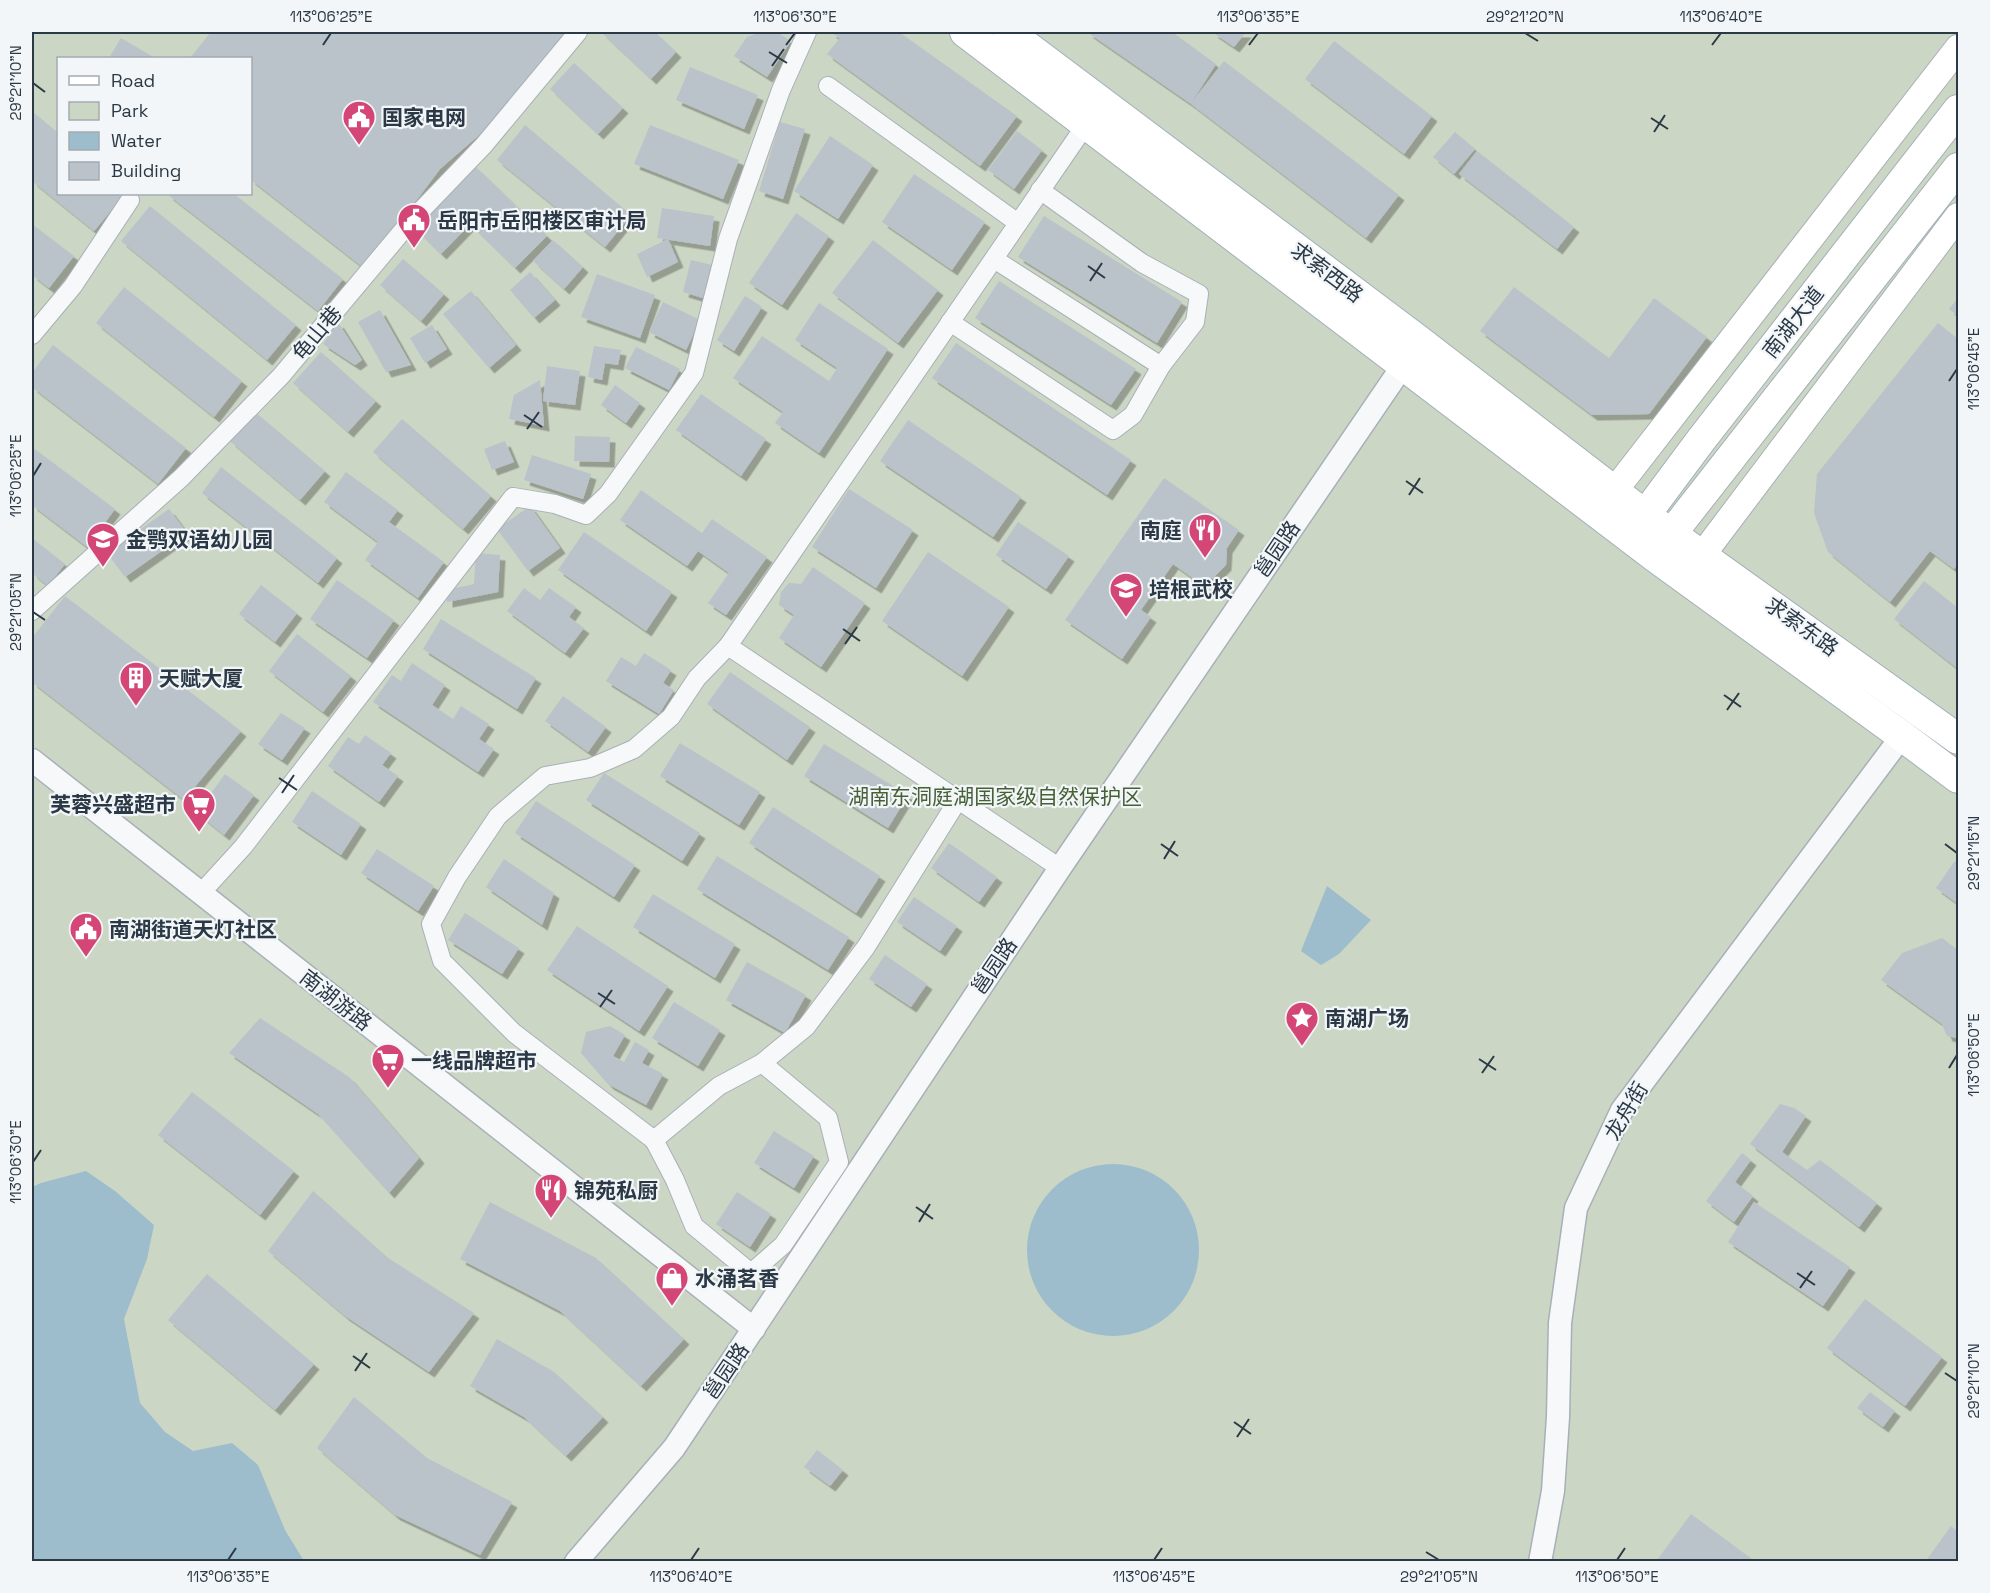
<svg xmlns="http://www.w3.org/2000/svg" width="1990" height="1593" viewBox="0 0 1990 1593" font-family="'Space Grotesk','Noto Sans SC',sans-serif">
<style>
.green{fill:#ccd6c4;fill-rule:evenodd}
.water{fill:#9dbdcc}
.building{fill:#bac2ca;filter:url(#shadow)}
.lines{fill:none;stroke-linecap:round;stroke-linejoin:round}
.minor-casing{stroke:#a8b0b7;stroke-width:20}
.tertiary-casing{stroke:#a8b0b7;stroke-width:25}
.secondary-casing{stroke:#a8b0b7;stroke-width:28}
.primary-casing{stroke:#a2afb8;stroke-width:32}
.minor{stroke:#f6f8fa;stroke-width:18}
.tertiary{stroke:#f6f8fa;stroke-width:22}
.secondary{stroke:#fff;stroke-width:26}
.primary{stroke:#fff;stroke-width:30}
.ticks{fill:none;stroke:#2a3945;stroke-width:2}
.labels{text-anchor:middle;dominant-baseline:central;stroke-width:4.5;stroke-linejoin:round;paint-order:stroke}
.poi-label{font-size:21px;font-weight:bold;fill:#2a3945;stroke:#f3f6f9;text-anchor:start}
.street-label{font-size:21px;fill:#2a3945;stroke:#f3f6f9}
.park-label{font-size:21px;fill:#476137;stroke:#f3f6f9}
.neatline{fill:none;stroke:#2a3945;stroke-width:2}
.ticks-label{font-size:15px;text-anchor:middle;fill:#2a3945}
</style>
<defs>
<filter id="shadow"><feDropShadow dx="5.5" dy="5.5" stdDeviation="0" flood-color="#0004"/></filter>
</defs>
<rect width="100%" height="100%" fill="#e3e8ec"/>
<!-- green -->
<path class="green" d="M32 32H1958V1561L32 1562ZM58 58H250V194H58Z"/>
<!-- water -->
<g class="water">
<polygon points="1327,886 1371,920 1339,954 1321,965 1301,951"/>
<circle cx="1113" cy="1250" r="86"/>
<polygon points="86,1171 115,1191 154,1225 147,1259 124,1319 140,1403 165,1432 193,1451 232,1443 258,1465 285,1530 304,1561 32,1561 32,1187 41,1183"/>
</g>
<!-- building -->
<g class="building">
<polygon points="211,32 571,32 494,122 440,169 365,269 250,179 250,58 190,58"/>
<polygon points="601,32 655,32 676,52 651,79"/>
<polygon points="761,32 777,32 791,41 767,77 734,56 747,37"/>
<polygon points="830,32 899,32 1017,116 980,166 827,54 840,38"/>
<polygon points="1087,32 1172,32 1216,64 1192,102 1224,61 1399,195 1366,238 1191,104"/>
<polygon points="1212,32 1246,32 1234,47"/>
<polygon points="121,38 155,58 109,58"/>
<polygon points="1334,41 1432,116 1404,154 1305,79"/>
<polygon points="574,63 623,108 598,134 550,89"/>
<polygon points="690,67 758,95 744,129 676,100"/>
<polygon points="32,111 58,133 58,194 125,194 94,231 32,181"/>
<polygon points="780,122 805,129 783,199 759,191"/>
<polygon points="525,125 631,215 605,247 497,160"/>
<polygon points="650,125 739,160 723,199 634,164"/>
<polygon points="1017,131 1042,150 1014,189 988,170"/>
<polygon points="1455,132 1475,149 1454,174 1433,157"/>
<polygon points="830,136 873,165 838,219 794,191"/>
<polygon points="1477,151 1574,227 1557,249 1459,174"/>
<polygon points="476,167 547,236 515,268 470,224 441,254 416,229"/>
<polygon points="914,174 985,222 952,270 882,222"/>
<polygon points="167,194 234,194 343,279 318,311"/>
<polygon points="150,206 296,325 267,360 121,241"/>
<polygon points="662,208 714,216 710,246 657,238"/>
<polygon points="796,213 829,236 782,305 749,283"/>
<polygon points="1044,216 1182,302 1157,343 1018,257"/>
<polygon points="32,224 74,256 49,288 32,275"/>
<polygon points="668,239 678,262 647,277 637,254"/>
<polygon points="553,240 583,267 564,289 533,261"/>
<polygon points="873,240 938,290 898,343 832,293"/>
<polygon points="403,259 444,294 421,321 380,285"/>
<polygon points="691,260 712,265 703,298 683,292"/>
<polygon points="530,272 555,300 534,318 510,290"/>
<polygon points="597,274 655,295 640,338 581,317"/>
<polygon points="999,281 1136,369 1111,405 975,318"/>
<polygon points="124,287 242,381 214,417 96,323"/>
<polygon points="1514,287 1609,358 1654,298 1707,337 1649,414 1592,415 1480,331"/>
<polygon points="471,291 516,345 489,368 443,314"/>
<polygon points="745,296 762,307 734,351 717,340"/>
<polygon points="1958,298 1958,316 1949,309"/>
<polygon points="663,302 700,320 686,350 649,332"/>
<polygon points="819,303 888,349 819,453 775,423 783,412 733,378 762,336 829,381 837,368 795,340"/>
<polygon points="380,310 411,365 386,372 358,322"/>
<polygon points="338,322 362,360 355,365 323,344"/>
<polygon points="1938,323 1958,339 1958,563 1954,569 1930,551 1890,602 1828,552 1814,513 1817,474"/>
<polygon points="432,325 447,349 425,363 410,338"/>
<polygon points="956,343 1131,460 1107,495 932,378"/>
<polygon points="53,345 186,448 158,484 32,387 32,373"/>
<polygon points="594,346 621,350 618,365 605,363 602,380 588,377"/>
<polygon points="636,347 680,369 669,390 625,368"/>
<polygon points="321,352 376,401 348,432 293,383"/>
<polygon points="547,366 580,371 575,405 543,401"/>
<polygon points="540,380 544,426 509,419 514,395"/>
<polygon points="615,385 640,403 626,423 601,405"/>
<polygon points="701,394 766,439 741,476 676,430"/>
<polygon points="255,412 325,471 300,500 230,441"/>
<polygon points="402,419 491,496 463,529 373,452"/>
<polygon points="908,420 1021,497 993,537 880,461"/>
<polygon points="575,436 610,437 609,462 574,461"/>
<polygon points="505,441 514,462 492,470 484,449"/>
<polygon points="32,447 115,509 87,547 32,505"/>
<polygon points="532,455 591,474 583,499 524,480"/>
<polygon points="221,467 337,558 318,583 202,493"/>
<polygon points="346,472 398,510 389,522 444,562 418,598 365,560 378,542 324,502"/>
<polygon points="1164,478 1239,530 1227,548 1226,565 1211,580 1194,579 1173,564 1141,610 1151,617 1122,659 1065,620"/>
<polygon points="849,489 913,530 876,588 812,547"/>
<polygon points="641,490 702,533 712,519 767,557 726,615 708,603 729,573 698,551 687,566 620,520"/>
<polygon points="530,506 560,548 528,571 497,529"/>
<polygon points="169,509 187,533 125,577 107,553"/>
<polygon points="1018,522 1069,556 1046,589 996,555"/>
<polygon points="584,532 672,592 646,631 558,570"/>
<polygon points="32,538 65,564 48,586 32,573"/>
<polygon points="928,552 1009,607 962,676 882,621"/>
<polygon points="476,553 500,555 498,592 447,602 447,590 474,584"/>
<polygon points="813,567 865,603 821,667 779,638 794,615 779,605 781,592 789,583 801,584"/>
<polygon points="337,580 394,620 367,658 310,619"/>
<polygon points="1924,581 1958,608 1958,669 1894,619"/>
<polygon points="261,585 297,613 275,642 239,614"/>
<polygon points="524,588 540,600 549,588 576,607 569,617 584,628 565,653 507,611"/>
<polygon points="65,596 241,731 184,800 32,682 32,638"/>
<polygon points="441,619 536,678 517,709 423,649"/>
<polygon points="297,634 351,676 323,712 269,671"/>
<polygon points="644,653 671,670 663,683 674,690 659,714 606,681 621,657 636,666"/>
<polygon points="412,663 445,685 432,705 453,719 461,706 489,724 479,739 494,749 478,772 373,702 392,675 401,681"/>
<polygon points="730,672 810,727 787,760 707,704"/>
<polygon points="563,696 606,727 588,752 545,721"/>
<polygon points="281,713 305,728 282,760 258,744"/>
<polygon points="365,735 391,753 382,765 398,776 379,802 328,766 348,737 359,744"/>
<polygon points="680,743 760,792 739,825 660,776"/>
<polygon points="824,744 908,795 888,828 804,776"/>
<polygon points="604,773 700,833 682,861 586,800"/>
<polygon points="225,774 254,795 224,835 197,813"/>
<polygon points="312,791 361,824 341,855 292,822"/>
<polygon points="536,801 635,865 614,897 515,833"/>
<polygon points="773,807 880,876 856,913 749,843"/>
<polygon points="949,843 997,877 979,902 931,868"/>
<polygon points="377,849 434,886 418,911 361,873"/>
<polygon points="717,856 849,937 828,970 697,889"/>
<polygon points="504,859 554,893 542,925 486,887"/>
<polygon points="1958,861 1958,904 1936,888 1954,862"/>
<polygon points="653,894 735,944 715,978 633,927"/>
<polygon points="914,897 957,926 940,951 897,922"/>
<polygon points="465,913 519,948 502,974 448,940"/>
<polygon points="577,926 668,986 639,1031 547,970"/>
<polygon points="1942,938 1958,950 1958,1036 1957,1038 1947,1036 1942,1024 1881,980 1902,953"/>
<polygon points="885,955 927,984 911,1007 869,979"/>
<polygon points="747,962 806,995 785,1033 726,1000"/>
<polygon points="674,1002 720,1030 698,1066 652,1038"/>
<polygon points="260,1018 349,1077 419,1158 389,1193 318,1114 229,1053"/>
<polygon points="610,1026 625,1035 613,1056 624,1062 635,1042 649,1050 642,1063 663,1074 646,1105 608,1084 581,1053 586,1032"/>
<polygon points="192,1092 294,1171 260,1215 158,1135"/>
<polygon points="1780,1104 1794,1108 1806,1116 1782,1152 1807,1170 1820,1160 1877,1203 1859,1227 1750,1144"/>
<polygon points="774,1131 814,1156 794,1188 754,1163"/>
<polygon points="1742,1153 1751,1160 1735,1182 1753,1196 1734,1222 1706,1201"/>
<polygon points="313,1191 388,1258 474,1313 429,1372 345,1316 268,1251"/>
<polygon points="737,1192 771,1214 750,1247 716,1224"/>
<polygon points="490,1202 596,1258 684,1339 641,1386 560,1311 460,1259"/>
<polygon points="1754,1202 1850,1267 1823,1306 1728,1242"/>
<polygon points="207,1274 314,1364 275,1410 168,1320"/>
<polygon points="1865,1299 1942,1357 1905,1406 1827,1348"/>
<polygon points="497,1339 554,1372 603,1417 566,1456 524,1417 470,1386"/>
<polygon points="1870,1392 1895,1411 1883,1427 1857,1408"/>
<polygon points="354,1397 427,1458 512,1502 480,1555 395,1515 317,1448"/>
<polygon points="817,1450 843,1470 830,1486 804,1467"/>
<polygon points="1691,1514 1756,1562 1659,1562 1657,1560"/>
<polygon points="1951,1526 1958,1532 1958,1562 1925,1562"/>
</g>
<g class="lines">
<!-- minor casing -->
<g class="minor-casing">
<g id="minor">
<polyline points="828,86 1018,223"/>
<polyline points="994,259 1161,366"/>
<polyline points="950,322 1113,430 1133,415 1161,366 1195,322 1199,294 1142,263 1040,190"/>
<polyline points="32,335 73,286 130,200"/>
<polyline points="32,611 181,478 281,376 410,222 484,145 578,32"/>
<polyline points="728,646 697,678 671,717 634,749 590,768 545,776 498,816 457,877 431,924 442,961 514,1033 654,1140 719,1086 762,1063 806,1027 866,947 958,800"/>
<polyline points="1060,868 728,646 1087,123"/>
<polyline points="201,893 243,847 513,497 555,504 586,515 608,494 694,373 728,239 781,90 807,32"/>
<polyline points="654,1140 675,1180 694,1226 751,1273 783,1245 839,1162 828,1118 762,1063"/>
</g>
</g>
<!-- tertiary casing -->
<g class="tertiary-casing">
<g id="tertiary">
<polyline points="32,760 754,1329"/>
<polyline points="576,1562 674,1448 1060,868 1404,364"/>
<polyline points="1540,1562 1553,1491 1558,1417 1560,1323 1576,1208 1622,1110 1902,736"/>
</g>
</g>
<!-- secondary casing -->
<g class="secondary-casing">
<g id="secondary">
<polyline points="1615,490 1958,48"/>
<polyline points="1703,554 1958,216"/>
</g>
</g>
<!-- primary casing -->
<g class="primary-casing">
<g id="primary">
<polyline points="965,32 1654,556 1902,736 1958,778"/>
<polyline points="1008,32 1414,337 1645,515 1958,739"/>
<polyline points="1634,530 1701,440 1958,110"/>
<polyline points="1661,547 1958,168"/>
</g>
</g>
<!-- minor -->
<use href="#minor" class="minor"/>
<!-- tertiary -->
<use href="#tertiary" class="tertiary"/>
<!-- secondary -->
<use href="#secondary" class="secondary"/>
<!-- primary -->
<use href="#primary" class="primary"/>
</g>
<!-- ticks -->
<path class="ticks" d="M1525 33 1538 41M323 45 331 33M786 45 795 33M1249 45 1258 33M1712 45 1721 33M769 52 787 63M772 66 784 49M33 83 45 92M1651 118 1668 129M1654 132 1665 115M1088 266 1105 278M1090 281 1102 263M1949 381 1957 369M524 415 542 427M527 429 539 412M33 476 41 463M1406 481 1423 493M1409 495 1420 478M33 612 45 620M843 629 860 641M845 644 857 627M1724 695 1741 707M1727 710 1739 693M279 778 297 790M282 793 294 775M1161 844 1178 856M1945 844 1957 853M1164 859 1175 841M598 993 615 1004M600 1007 612 990M1479 1059 1496 1070M1949 1068 1957 1055M1482 1073 1494 1056M33 1162 41 1150M916 1207 933 1219M919 1222 930 1204M1797 1273 1815 1285M1800 1288 1812 1271M353 1356 370 1368M355 1371 367 1353M1945 1373 1957 1381M1234 1422 1251 1434M1237 1437 1249 1419M1426 1552 1439 1560M228 1560 236 1548M691 1560 699 1548M1154 1560 1162 1548M1617 1560 1625 1548"/>
<!-- icons -->
<defs>
<g id="civic-pin" transform="scale(1.725)"><path d="M0 17L-7.5 6A9.5 9.5 0 1 1 7.5 6Z" fill="#d34675" stroke="#f3f6f9"/><path d="M-.6-6.5H3V-4.5H.6V-3L4-1V1h2V6H-6V1h2V-1L-.6-3ZM-1.2 2.5V6h2.4V2.5Z" fill="#fff"/></g>
<g id="restaurant-pin" transform="scale(1.725)"><path d="M0 17L-7.5 6A9.5 9.5 0 1 1 7.5 6Z" fill="#d34675" stroke="#f3f6f9"/><path d="M-5-6h1v4h1v-4h1v4h1v-4h1v5L-1.5 .5V6h-2V.5L-5-1ZM5-6V6H3V1.5H1.5Q1.5-4 5-6Z" fill="#fff"/></g>
<g id="school-pin" transform="scale(1.725)"><path d="M0 17L-7.5 6A9.5 9.5 0 1 1 7.5 6Z" fill="#d34675" stroke="#f3f6f9"/><path d="M0-5L7-2L0 1L-7-2ZM-4 1L0 2.5L4 1V4Q0 6-4 4Z" fill="#fff"/></g>
<g id="building-pin" transform="scale(1.725)"><path d="M0 17L-7.5 6A9.5 9.5 0 1 1 7.5 6Z" fill="#d34675" stroke="#f3f6f9"/><path d="M-4-6H4V6H1V3H-1V6H-4ZM-2.5-4.3h1.7v1.8h-1.7ZM.8-4.3h1.7v1.8H.8ZM-2.5-1h1.7V.8h-1.7ZM.8-1h1.7V.8H.8Z" fill="#fff"/></g>
<g id="supermarket-pin" transform="scale(1.725)"><path d="M0 17L-7.5 6A9.5 9.5 0 1 1 7.5 6Z" fill="#d34675" stroke="#f3f6f9"/><path d="M-6-5.5h2.5l.6 2H6L4.5 2H-2.5L-4.4-4H-6ZM-1.5 3.2a1.3 1.3 0 1 0 .1 0ZM3 3.2a1.3 1.3 0 1 0 .1 0Z" fill="#fff"/></g>
<g id="sight-pin" transform="scale(1.725)"><path d="M0 17L-7.5 6A9.5 9.5 0 1 1 7.5 6Z" fill="#d34675" stroke="#f3f6f9"/><path d="M0-6L1.8-2.2L6-1.7L2.9 1.2L3.7 5.4L0 3.3L-3.7 5.4L-2.9 1.2L-6-1.7L-1.8-2.2Z" fill="#fff"/></g>
<g id="shop-pin" transform="scale(1.725)"><path d="M0 17L-7.5 6A9.5 9.5 0 1 1 7.5 6Z" fill="#d34675" stroke="#f3f6f9"/><path d="M-5-2.5h2.3a2.7 3.5 0 0 1 5.4 0H5L5.5 6h-11ZM-1.5-2.5h3a1.5 2.3 0 0 0-3 0Z" fill="#fff"/></g>
</defs>
<g fill-rule="evenodd">
<use href="#civic-pin" x="359" y="117"/>
<use href="#civic-pin" x="414" y="220"/>
<use href="#restaurant-pin" x="1205" y="530"/>
<use href="#school-pin" x="103" y="539"/>
<use href="#school-pin" x="1126" y="589"/>
<use href="#building-pin" x="136" y="678"/>
<use href="#supermarket-pin" x="199" y="804"/>
<use href="#civic-pin" x="86" y="929"/>
<use href="#sight-pin" x="1302" y="1018"/>
<use href="#supermarket-pin" x="388" y="1060"/>
<use href="#restaurant-pin" x="551" y="1190"/>
<use href="#shop-pin" x="672" y="1278"/>
</g>
<g class="labels">
<!-- poi labels -->
<g class="poi-label">
<text x="382" y="117">国家电网</text>
<text x="437" y="220">岳阳市岳阳楼区审计局</text>
<text x="1182" y="530" text-anchor="end">南庭</text>
<text x="126" y="539">金鹗双语幼儿园</text>
<text x="1149" y="589">培根武校</text>
<text x="159" y="678">天赋大厦</text>
<text x="176" y="804" text-anchor="end">芙蓉兴盛超市</text>
<text x="109" y="929">南湖街道天灯社区</text>
<text x="1325" y="1018">南湖广场</text>
<text x="411" y="1060">一线品牌超市</text>
<text x="574" y="1190">锦苑私厨</text>
<text x="695" y="1278">水涌茗香</text>
</g>
<!-- street labels -->
<g class="street-label">
<text transform="translate(1327 272) rotate(37)">求索西路</text>
<text transform="translate(1793 322) rotate(-52)">南湖大道</text>
<text transform="translate(317 333) rotate(-50)">龟山巷</text>
<text transform="translate(1277 549) rotate(-56)">邕园路</text>
<text transform="translate(1802 626) rotate(36)">求索东路</text>
<text transform="translate(994 966) rotate(-56)">邕园路</text>
<text transform="translate(336 1000) rotate(38)">南湖游路</text>
<text transform="translate(1626 1111) rotate(-59)">龙舟街</text>
<text transform="translate(726 1371) rotate(-56)">邕园路</text>
</g>
<!-- park labels -->
<g class="park-label">
<text x="995" y="796">湖南东洞庭湖国家级自然保护区</text>
</g>
</g>
<!-- border -->
<rect width="1990" height="1593" fill="none" stroke="#f3f6f9" stroke-width="66"/>
<!-- legend -->
<rect x="57" y="57" width="195" height="138" fill="#f3f6f9" stroke="#a3aab1" stroke-width="1.5"/>
<rect x="69" y="76" width="30" height="9" fill="#ffffff" stroke="#a3aab1" stroke-width="1.5"/>
<text x="111" y="87" font-size="18" fill="#2a3945">Road</text>
<rect x="69" y="102" width="30" height="18" fill="#ccd6c4" stroke="#a3aab1" stroke-width="1.5"/>
<text x="111" y="117" font-size="18" fill="#2a3945">Park</text>
<rect x="69" y="132" width="30" height="18" fill="#9dbdcc" stroke="#a3aab1" stroke-width="1.5"/>
<text x="111" y="147" font-size="18" fill="#2a3945">Water</text>
<rect x="69" y="162" width="30" height="18" fill="#bac2ca" stroke="#a3aab1" stroke-width="1.5"/>
<text x="111" y="177" font-size="18" fill="#2a3945">Building</text>
<rect x="33" y="33" width="1924" height="1527" class="neatline"/>
<g class="ticks-label">
<text x="331" y="22">113°06'25"E</text>
<text x="795" y="22">113°06'30"E</text>
<text x="1258" y="22">113°06'35"E</text>
<text x="1525" y="22">29°21'20"N</text>
<text x="1721" y="22">113°06'40"E</text>
<text transform="translate(16 83) rotate(-90)" y="5">29°21'10"N</text>
<text transform="translate(1974 369) rotate(-90)" y="5">113°06'45"E</text>
<text transform="translate(16 476) rotate(-90)" y="5">113°06'25"E</text>
<text transform="translate(16 612) rotate(-90)" y="5">29°21'05"N</text>
<text transform="translate(1974 853) rotate(-90)" y="5">29°21'15"N</text>
<text transform="translate(1974 1055) rotate(-90)" y="5">113°06'50"E</text>
<text transform="translate(16 1162) rotate(-90)" y="5">113°06'30"E</text>
<text transform="translate(1974 1381) rotate(-90)" y="5">29°21'10"N</text>
<text x="228" y="1582">113°06'35"E</text>
<text x="691" y="1582">113°06'40"E</text>
<text x="1154" y="1582">113°06'45"E</text>
<text x="1439" y="1582">29°21'05"N</text>
<text x="1617" y="1582">113°06'50"E</text>
</g>
</svg>
